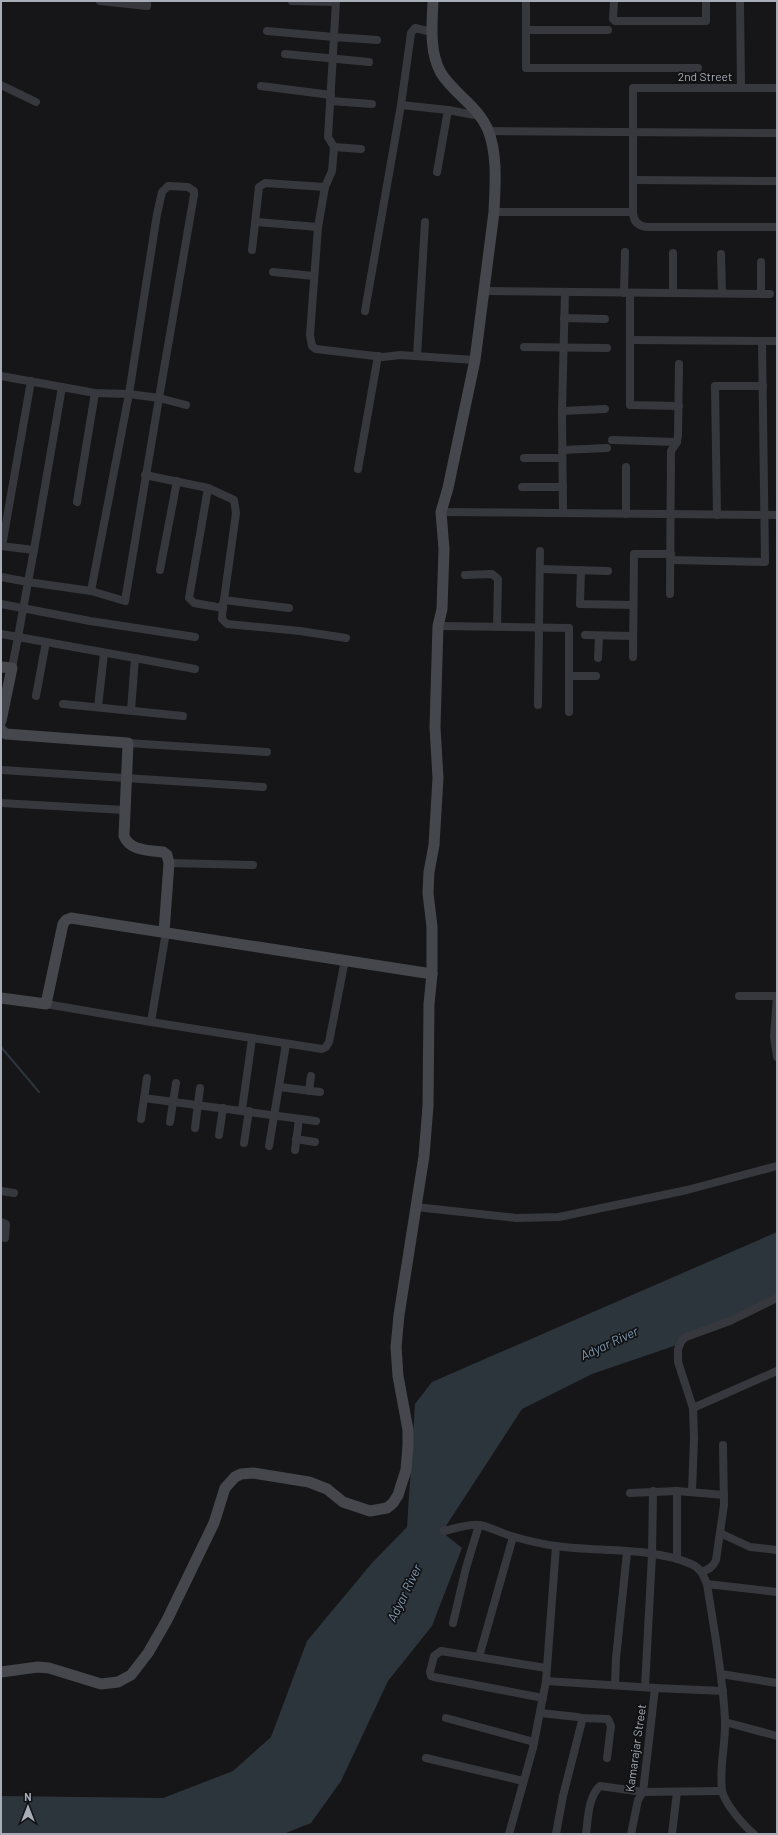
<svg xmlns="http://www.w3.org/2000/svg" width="778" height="1835" viewBox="0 0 778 1835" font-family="Barlow,sans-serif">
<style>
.water{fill:#2c353c}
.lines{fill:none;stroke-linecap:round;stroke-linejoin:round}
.stream{stroke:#2c353c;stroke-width:2}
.street{stroke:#37383d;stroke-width:8}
.secondary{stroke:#45474d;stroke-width:11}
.labels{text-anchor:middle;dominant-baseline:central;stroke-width:3.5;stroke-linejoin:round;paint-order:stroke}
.street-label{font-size:12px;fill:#a8adb8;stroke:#111113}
.water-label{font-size:13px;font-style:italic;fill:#7f9bb3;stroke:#111113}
</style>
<rect width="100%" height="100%" fill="#161618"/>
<!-- water -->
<polygon class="water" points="777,1232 777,1300 674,1346 592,1374 522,1409 442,1532 462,1548 432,1626 388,1681 341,1781 311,1823 283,1834 1,1834 1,1796 163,1798 233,1771 271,1737 307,1641 372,1563 407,1527 415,1404 432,1382"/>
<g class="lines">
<!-- stream -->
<polyline class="stream" points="1,1047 39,1092"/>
<!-- street -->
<g class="street">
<polyline points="100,1 147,6 147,1"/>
<polyline points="292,1 336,2"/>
<polyline points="526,1 526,68 698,68"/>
<polyline points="614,1 613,19 615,21 706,21 706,1"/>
<polyline points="740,1 741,88"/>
<polyline points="526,30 608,30"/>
<polyline points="267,31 334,37 336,1"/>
<polyline points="285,54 369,62"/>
<polyline points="1,85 36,102"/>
<polyline points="261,86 331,95"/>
<path d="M777 88H633V212C633 221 638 226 647 227H777"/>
<polyline points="331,101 372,104"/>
<polyline points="401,105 448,110 480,116"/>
<polyline points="488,131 777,133"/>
<polyline points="334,147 332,171 325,187 318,227 310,335 312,346 316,349 383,357 400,355 475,360"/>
<polyline points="361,149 334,147 328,137 334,37 377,40"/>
<polyline points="437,172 448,110"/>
<polyline points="633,180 777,181"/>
<polyline points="494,212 633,212"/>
<polyline points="256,222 318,227"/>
<polyline points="252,250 259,187 265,183 325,187"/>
<polyline points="673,253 673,293"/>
<polyline points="721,254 722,293"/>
<polyline points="761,262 761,294"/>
<polyline points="273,272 314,276"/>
<polyline points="484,291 770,294"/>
<polyline points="624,293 625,252"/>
<polyline points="630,293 630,405 679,406"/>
<polyline points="365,311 401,105 411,33 415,28 432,32"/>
<polyline points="564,318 605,319"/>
<polyline points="630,340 777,341"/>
<polyline points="524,347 607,348"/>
<polyline points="417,356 425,222"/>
<polyline points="1,376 95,393 129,394 159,398 125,601 91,591 28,582 34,550 1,546"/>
<polyline points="562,411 605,409"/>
<polyline points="612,440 677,442"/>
<polyline points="562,450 607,448"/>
<polyline points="524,458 562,458"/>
<polyline points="626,467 626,514"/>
<polyline points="358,469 378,356"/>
<polyline points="145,475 208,488 234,500 236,513 224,600 289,608"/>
<polyline points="522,487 563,487"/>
<polyline points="208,488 189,598 194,603 223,608"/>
<polyline points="77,502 95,393"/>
<polyline points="441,512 777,515"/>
<polyline points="563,513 562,411 565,292"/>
<polyline points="717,515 715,386 763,386"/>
<polyline points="2,546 31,381"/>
<polyline points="34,550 62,387"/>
<polyline points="671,560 765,562 762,341"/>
<polyline points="540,569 608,571"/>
<polyline points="160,570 177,481"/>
<polyline points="581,570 580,604 633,605"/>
<polyline points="465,575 492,574 498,579 497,627"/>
<polyline points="1,577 28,582 18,637 1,634"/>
<polyline points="91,591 129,394 157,214 162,192 168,186 188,187 194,191 194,195 159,398 186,405"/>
<polyline points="670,594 671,451 677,442 678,435 679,364"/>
<polyline points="223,603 222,619 227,624 300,631 346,638"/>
<polyline points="1,604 90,621 195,637"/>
<polyline points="438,626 569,628 569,712"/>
<polyline points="585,635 633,636"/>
<polyline points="633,657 634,554 671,554"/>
<polyline points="598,658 599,636"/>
<polyline points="12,668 18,637 135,658"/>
<polyline points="569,676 596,676"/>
<polyline points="36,696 46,642"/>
<polyline points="63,704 183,716"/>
<polyline points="538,705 540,551"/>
<polyline points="98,707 104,653"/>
<polyline points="131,710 135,658 195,669"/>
<polyline points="128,743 267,752"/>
<polyline points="2,770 263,787"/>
<polyline points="1,803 124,810"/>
<polyline points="169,863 253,865"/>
<polyline points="739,996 777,996"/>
<polyline points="777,996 774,1037 777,1057"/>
<polyline points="46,1004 151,1022 322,1049 326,1047 329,1042 345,960"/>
<polyline points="151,1022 166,932"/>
<polyline points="279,1087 320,1092"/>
<polyline points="309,1091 311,1076"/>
<polyline points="144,1098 316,1121"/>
<polyline points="242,1110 252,1039"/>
<polyline points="141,1119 147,1078"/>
<polyline points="170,1122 176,1083"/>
<polyline points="195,1128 200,1088"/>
<polyline points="219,1135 223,1108"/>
<polyline points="296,1139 315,1142"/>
<polyline points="244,1143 249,1111"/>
<polyline points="269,1146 286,1044"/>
<polyline points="295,1150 299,1119"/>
<polyline points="1,1191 14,1193"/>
<polyline points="416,1207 516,1218 559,1217 687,1190 777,1166"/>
<polyline points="1,1222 6,1224 5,1238"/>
<polyline points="693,1408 777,1371"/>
<polyline points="692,1492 694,1438 693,1408 678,1362 678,1349 682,1340 686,1337 730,1321 777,1298"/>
<polyline points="630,1493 677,1491 724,1495"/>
<path d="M444 1531C453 1529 471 1523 480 1525 490 1527 501 1533 511 1536 525 1540 541 1544 556 1546 596 1552 654 1547 691 1564 701 1568 703 1575 707 1584 714 1630 723 1675 725 1720 726 1743 719 1768 722 1790 724 1803 744 1826 754 1834"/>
<polyline points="720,1533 750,1547 777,1550"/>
<polyline points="677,1559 677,1491"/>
<path d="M702 1572C709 1569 713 1567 716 1560L724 1505 723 1445"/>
<polyline points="707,1584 777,1592"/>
<polyline points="453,1623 466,1568 479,1525"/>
<polyline points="479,1657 513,1537"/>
<polyline points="721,1674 777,1683"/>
<polyline points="546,1681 655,1688 723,1691"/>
<polyline points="615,1684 616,1658 627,1552"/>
<polyline points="645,1687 652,1555 653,1491"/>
<polyline points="543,1698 434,1677 431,1676 430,1672 434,1656 441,1651 546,1668"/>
<polyline points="540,1713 578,1717 581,1718 582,1721 563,1796 556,1834"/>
<polyline points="446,1718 534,1742"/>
<polyline points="581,1718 608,1719 611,1726 607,1758"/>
<polyline points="725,1722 777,1736"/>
<polyline points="426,1758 523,1781"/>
<polyline points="509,1834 533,1748 546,1681 556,1546"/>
<path d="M586 1834C588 1819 588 1797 600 1786L643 1792 722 1791"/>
<polyline points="631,1834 638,1800 643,1792 655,1688"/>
<polyline points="672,1834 677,1792"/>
</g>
<!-- secondary -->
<g class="secondary">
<polyline points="1,667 12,668 1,721"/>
<path d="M1 729 2 731 6 734 128 743 124 836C130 851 148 850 163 852L167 855 169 863 164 932"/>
<polyline points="1,998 46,1004 63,924 66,920 71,918 432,974"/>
<path d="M1 1672 38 1667 49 1668 101 1684 118 1682 131 1675 148 1653 167 1620 214 1523 225 1488 235 1477 241 1474 253 1473 309 1482 327 1489 343 1502 370 1511 387 1508 393 1503 398 1495 406 1470 408 1445V1430L398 1376 396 1347 399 1315 424 1156 428 1106 429 1004 432 974V927L428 893 429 872 434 845 438 778 435 727 438 626 442 609 444 549 441 512 448 488 475 360 494 212C495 186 498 155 488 130 478 106 454 94 441 73 429 52 432 24 433 1"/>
</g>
</g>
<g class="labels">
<!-- street labels -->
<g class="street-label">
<text x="705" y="76">2nd Street</text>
<text transform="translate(635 1748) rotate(-82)">Kamarajar Street</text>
</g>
<!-- water labels -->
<g class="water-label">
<text transform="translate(609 1343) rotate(-25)">Adyar River</text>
<text transform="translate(404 1593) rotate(-64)">Adyar River</text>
</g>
</g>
<!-- border -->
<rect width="778" height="1835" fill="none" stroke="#a8adb8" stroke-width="4"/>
<!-- north arrow -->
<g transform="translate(28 1807)" stroke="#111113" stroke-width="3" paint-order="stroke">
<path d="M0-3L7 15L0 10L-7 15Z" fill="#a8adb8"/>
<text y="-6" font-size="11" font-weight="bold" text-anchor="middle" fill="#a8adb8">N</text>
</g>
</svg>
